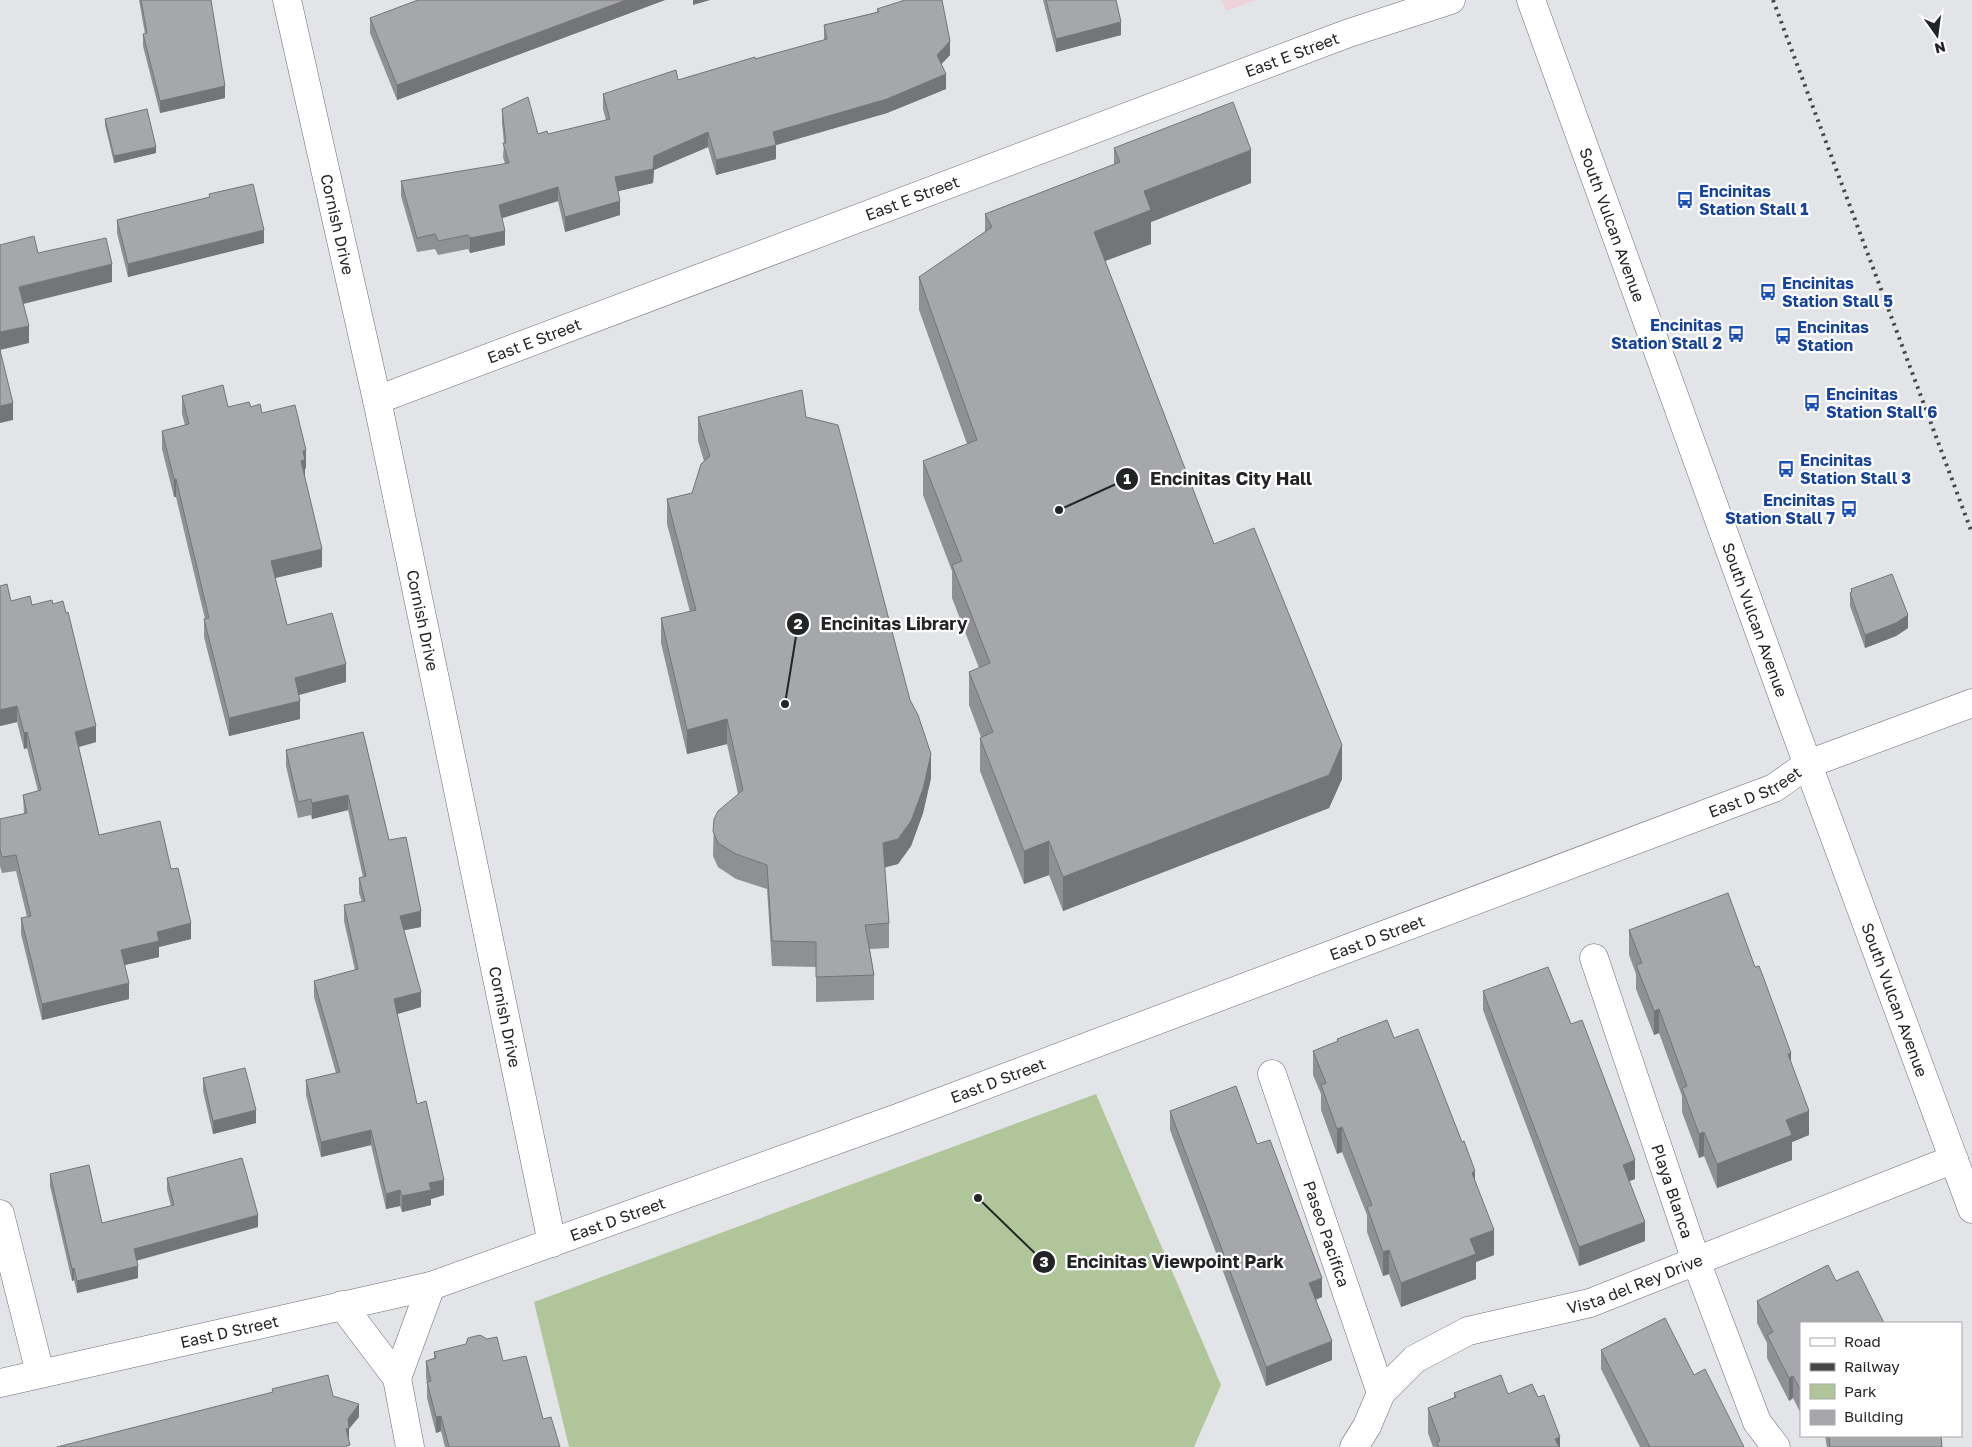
<svg xmlns="http://www.w3.org/2000/svg" width="1972" height="1447" viewBox="0 0 1972 1447" font-family="'Golos Text',sans-serif">
<style>
.commercial{fill:#edd3d9}
.green{fill:#b1c59b}
.lines{fill:none;stroke-linecap:round;stroke-linejoin:round}
.street-casing{stroke:#6b6d70;stroke-width:29}
.secondary-casing{stroke:#6b6d70;stroke-width:29}
.street{stroke:#fff;stroke-width:28}
.secondary{stroke:#fff;stroke-width:28}
.rail{stroke:#444647;stroke-width:4;stroke-dasharray:2.5 5;stroke-linecap:butt}
.wall{fill:#8f9093}
.shaded-wall{fill:#747578}
.building{fill:#a6a7ab;stroke:#747578}
.labels{text-anchor:middle;dominant-baseline:central;stroke-width:4.5;stroke-linejoin:round;paint-order:stroke}
.street-label{font-size:16px;fill:#232425;stroke:#fff}
.transit-label{font-size:16px;font-weight:bold;fill:#164399;stroke:#fff;text-anchor:start}
.leader{fill:none;stroke:#232425;stroke-width:2}
.callout-dot{fill:#232425;stroke:#fff;stroke-width:2}
.mark-label{font-size:15px;text-anchor:middle;font-weight:bold;fill:#fff}
.callout-label{font-size:18px;text-anchor:middle;font-weight:bold;fill:#232425;stroke:#fff;stroke-width:4.5;stroke-linejoin:round;paint-order:stroke}
</style>
<rect width="100%" height="100%" fill="#e2e4e8"/>
<!-- commercial -->
<polygon class="commercial" points="1222,0 1257,0 1226,11"/>
<!-- green -->
<polygon class="green" points="1096,1094 1221,1385 1194,1447 569,1447 534,1302"/>
<g class="lines">
<!-- street casing -->
<g class="street-casing">
<g id="street">
<path id="s1" d="M1594 958 1696 1261 1757 1422 1776 1447"/>
<path id="s2" d="M1272 1074 1381 1393"/>
<polyline points="0,1214 40,1373"/>
<polyline points="342,1305 397,1378 410,1447"/>
<polyline points="397,1378 431,1286"/>
<path id="s3" d="M1354 1447 1367 1426 1381 1393 1415 1359 1468 1331 1590 1303 1954 1159"/>
</g>
</g>
<!-- secondary casing -->
<g class="secondary-casing">
<g id="secondary">
<path id="s4" d="M287 0 377 400 552 1243"/>
<path id="s5" d="M1531 0 1787 708 1972 1209"/>
<path id="s6" d="M377 400 1349 33 1451 0"/>
<path id="s7" d="M0 1383 431 1286 895 1119 1750 797 1774 788 1808 764 1972 703"/>
</g>
</g>
<!-- street -->
<use href="#street" class="street"/>
<!-- secondary -->
<use href="#secondary" class="secondary"/>
<!-- rail -->
<polyline class="rail" points="1773,0 1972,533"/>
</g>
<!-- wall -->
<g class="wall">
<polygon points="139,0 211,0 225,98 160,113 143,46 143,34 145,34"/>
<polygon points="418,0 665,0 397,100 370,33 370,18"/>
<polygon points="1043,0 1116,0 1121,35 1056,52"/>
<polygon points="877,9 950,55 941,64 946,89 887,113 776,145 776,159 716,175 708,147 654,170 653,183 618,191 620,215 565,232 558,201 502,218 505,245 470,253 468,249 438,255 435,249 417,252 401,196 401,181 505,164 503,157 504,143 502,123 502,109 538,134 548,134 606,120 603,109 603,94 678,80 824,40 824,25 877,12"/>
<polygon points="105,119 156,153 114,163 105,125"/>
<polygon points="1114,148 1251,183 1151,222 1151,244 1105,261 1214,544 1342,779 1329,808 1063,911 1049,875 1024,884 980,771 980,738 981,737 969,705 969,672 979,668 952,598 952,571 923,495 923,461 967,444 919,310 919,277 985,232 985,214 1114,165"/>
<polygon points="209,194 264,243 128,277 117,233 117,220 209,197"/>
<polygon points="182,396 228,407 251,407 262,413 306,468 305,469 305,478 322,567 275,578 287,625 346,682 299,695 300,719 229,736 204,637 204,619 205,619 176,497 174,497 162,449 162,431 185,425 182,414"/>
<polygon points="698,417 806,417 910,700 931,778 923,813 911,846 898,864 884,867 889,923 889,948 870,949 874,975 874,1000 816,1002 816,967 772,966 767,889 736,879 718,867 713,856 714,819 738,794 727,744 687,754 661,643 661,618 690,612 667,524 667,499 692,493 704,461 698,441"/>
<polygon points="0,586 11,601 32,605 96,742 79,747 99,835 171,869 191,939 159,947 159,957 124,965 129,999 42,1020 21,934 21,918 27,917 16,871 2,873 0,866 0,819 24,814 23,795 38,791 27,748 24,749 17,722 0,726"/>
<polygon points="1851,589 1908,628 1896,636 1865,648 1850,606 1850,593 1851,592"/>
<polygon points="363,732 389,840 421,927 404,930 421,1007 397,1014 417,1104 444,1195 431,1199 431,1205 402,1212 400,1206 386,1209 371,1145 321,1157 306,1095 306,1080 336,1073 314,997 314,981 355,970 344,921 344,905 362,902 359,893 359,878 363,877 348,810 312,819 311,815 298,818 286,766 286,750"/>
<polygon points="1629,930 1791,1062 1809,1135 1792,1142 1792,1160 1717,1188 1704,1156 1699,1158 1682,1112 1682,1096 1659,1033 1654,1035 1636,989 1636,974 1629,955"/>
<polygon points="1483,991 1571,1024 1635,1179 1629,1181 1645,1241 1579,1266 1483,1010"/>
<polygon points="1394,1038 1475,1181 1494,1255 1476,1262 1476,1279 1401,1307 1389,1274 1383,1276 1367,1232 1367,1215 1342,1152 1337,1154 1321,1110 1321,1094 1313,1075 1313,1051 1337,1042 1337,1039"/>
<polygon points="203,1078 256,1123 213,1134 203,1091"/>
<polygon points="1170,1111 1257,1144 1322,1297 1316,1300 1332,1360 1266,1386 1170,1130"/>
<polygon points="50,1174 102,1223 171,1206 167,1190 167,1178 258,1227 136,1261 138,1278 77,1293 74,1280 72,1281 50,1186"/>
<polygon points="1836,1281 1801,1323 1801,1414 1793,1398 1789,1401 1767,1358 1767,1343 1757,1323 1757,1301"/>
<polygon points="1601,1350 1694,1375 1744,1447 1640,1447 1601,1369"/>
<polygon points="434,1352 503,1361 543,1419 560,1447 445,1447 441,1431 436,1433 427,1398 427,1384 426,1377 426,1361 434,1358"/>
<polygon points="1454,1393 1508,1394 1560,1447 1433,1447 1428,1433 1428,1408 1454,1398"/>
<polygon points="1825,1436 1941,1436 1942,1447 1827,1447"/>
</g>
<!-- shaded-wall -->
<g class="shaded-wall">
<polygon points="626,0 665,0 397,100 397,85"/>
<polygon points="693,0 710,0 693,5"/>
<polygon points="1121,22 1121,35 1056,52 1056,39"/>
<polygon points="950,41 950,55 937,69 937,55"/>
<polygon points="946,74 946,89 887,113 776,145 776,159 716,175 716,160 773,132"/>
<polygon points="225,86 225,98 160,113 160,101"/>
<polygon points="708,132 708,147 654,170 653,183 615,192 615,177 654,156"/>
<polygon points="156,147 156,153 114,163 114,156"/>
<polygon points="1251,150 1251,183 1151,222 1151,244 1094,265 1094,232 1144,191"/>
<polygon points="558,187 558,201 499,219 499,205"/>
<polygon points="620,201 620,215 565,232 565,217"/>
<polygon points="264,230 264,243 128,277 128,264"/>
<polygon points="505,231 505,245 470,253 470,238"/>
<polygon points="112,264 112,282 19,305 19,287"/>
<polygon points="29,326 29,343 0,350 0,332"/>
<polygon points="13,403 13,420 0,423 0,406"/>
<polygon points="306,450 306,468 305,469 305,478 301,461 303,451"/>
<rect x="174" y="479" width="2" height="18"/>
<polygon points="322,549 322,567 271,579 271,561"/>
<polygon points="1908,615 1908,628 1896,636 1865,648 1865,635"/>
<polygon points="346,664 346,682 295,696 295,678"/>
<polygon points="300,701 300,719 229,736 229,718"/>
<polygon points="17,706 17,722 0,726 0,710"/>
<polygon points="727,719 727,744 687,754 687,730"/>
<polygon points="96,726 96,742 75,748 75,732"/>
<polygon points="27,732 27,748 24,749 24,733"/>
<polygon points="1342,745 1342,779 1329,808 1063,911 1063,877"/>
<polygon points="931,754 931,778 923,813 911,846 898,864 883,868 883,843"/>
<polygon points="348,795 348,810 312,819 312,803"/>
<polygon points="1049,841 1049,875 1024,884 1024,851"/>
<polygon points="421,911 421,927 400,931 400,916"/>
<polygon points="191,923 191,939 159,947 159,957 121,966 121,950 157,932"/>
<polygon points="129,983 129,999 42,1020 42,1004"/>
<polygon points="421,992 421,1007 394,1015 394,999"/>
<polygon points="1659,1009 1659,1033 1654,1035 1654,1011"/>
<polygon points="1791,1053 1791,1078 1788,1054"/>
<polygon points="256,1110 256,1123 213,1134 213,1121"/>
<polygon points="1809,1111 1809,1135 1792,1142 1792,1160 1717,1188 1717,1164 1786,1120"/>
<polygon points="1342,1127 1342,1152 1337,1154 1337,1129"/>
<polygon points="371,1130 371,1145 321,1157 321,1142"/>
<polygon points="1704,1132 1704,1156 1699,1158 1699,1134"/>
<polygon points="1635,1160 1635,1179 1623,1184 1623,1165"/>
<polygon points="1475,1171 1475,1196 1472,1173"/>
<polygon points="444,1180 444,1195 431,1199 431,1205 402,1212 402,1196 429,1183"/>
<polygon points="400,1190 400,1206 386,1209 386,1194"/>
<polygon points="258,1215 258,1227 134,1261 134,1249"/>
<polygon points="1645,1222 1645,1241 1579,1266 1579,1247"/>
<polygon points="1494,1230 1494,1255 1476,1262 1476,1279 1401,1307 1401,1283 1470,1239"/>
<polygon points="1389,1250 1389,1274 1383,1276 1383,1252"/>
<polygon points="138,1266 138,1278 77,1293 77,1281"/>
<polygon points="74,1268 74,1280 72,1281 72,1269"/>
<polygon points="1322,1278 1322,1297 1309,1302 1309,1283"/>
<polygon points="1332,1341 1332,1360 1266,1386 1266,1367"/>
<polygon points="1793,1376 1793,1398 1789,1401 1789,1378"/>
<polygon points="359,1404 359,1417 349,1429 349,1441 346,1429 348,1419"/>
<polygon points="441,1416 441,1431 436,1433 436,1417"/>
<polygon points="1560,1437 1560,1447 1555,1447 1555,1439"/>
</g>
<!-- building -->
<g class="building">
<polygon points="141,0 211,0 225,86 160,101 143,34 147,33"/>
<polygon points="418,0 626,0 397,85 370,18"/>
<polygon points="905,0 942,0 950,41 937,55 946,74 887,99 773,132 776,145 716,160 708,132 654,156 653,169 615,177 620,201 565,217 558,187 499,205 505,231 470,238 468,235 438,241 435,234 417,238 401,181 509,163 503,143 506,143 502,109 528,97 538,134 547,131 548,134 610,119 603,94 676,70 678,80 755,57 755,59 827,39 824,25 879,12 877,9"/>
<polygon points="1046,0 1116,0 1121,22 1056,39"/>
<polygon points="1233,102 1251,150 1144,191 1151,210 1094,232 1214,544 1254,528 1342,745 1329,775 1063,877 1049,841 1024,851 980,738 993,732 969,672 990,663 952,565 962,561 923,461 977,440 919,277 992,227 985,214 1120,162 1114,148"/>
<polygon points="147,109 156,147 114,156 105,119"/>
<polygon points="253,184 264,230 128,264 117,220 210,197 209,194"/>
<polygon points="34,236 38,253 106,238 112,264 19,287 29,326 0,332 0,245"/>
<polygon points="0,350 13,403 0,406"/>
<polygon points="223,385 228,407 249,402 251,407 260,404 262,413 295,405 306,450 303,451 305,460 301,461 322,549 271,561 287,625 332,613 346,664 295,678 300,701 229,718 204,619 209,618 176,479 174,479 162,431 189,424 182,396"/>
<polygon points="802,390 806,417 838,425 910,700 918,715 931,754 923,789 911,821 898,839 883,843 889,923 865,925 874,975 816,977 816,942 772,941 767,865 736,854 718,843 713,831 714,819 718,811 743,790 727,719 687,730 661,618 696,610 667,499 692,493 701,464 710,456 698,417"/>
<polygon points="1892,574 1908,615 1896,623 1865,635 1850,593 1852,592 1851,589"/>
<polygon points="7,584 11,601 30,596 32,605 52,600 53,604 63,601 66,613 68,612 96,726 75,732 99,835 160,821 171,869 178,868 191,923 157,932 159,941 121,950 129,983 42,1004 21,918 31,916 16,855 2,857 0,850 0,819 27,813 23,795 41,790 27,732 24,733 17,706 0,710 0,586"/>
<polygon points="363,732 389,840 406,837 421,911 400,916 421,992 394,999 417,1104 426,1101 444,1180 429,1183 431,1190 402,1196 400,1190 386,1194 371,1130 321,1142 306,1080 340,1072 314,981 358,969 344,905 365,901 359,878 366,876 348,795 312,803 311,799 298,802 286,750"/>
<polygon points="1728,893 1755,967 1759,966 1764,979 1791,1053 1788,1054 1809,1111 1786,1120 1792,1135 1717,1164 1704,1132 1699,1134 1682,1088 1687,1086 1659,1009 1654,1011 1636,965 1642,963 1629,930"/>
<polygon points="1548,967 1571,1024 1582,1020 1635,1160 1623,1165 1645,1222 1579,1247 1483,991"/>
<polygon points="1387,1020 1394,1038 1418,1029 1462,1142 1464,1141 1475,1171 1472,1173 1494,1230 1470,1239 1476,1254 1401,1283 1389,1250 1383,1252 1367,1207 1372,1205 1342,1127 1337,1129 1321,1085 1326,1083 1313,1051 1338,1041 1337,1039"/>
<polygon points="245,1068 256,1110 213,1121 203,1078"/>
<polygon points="1236,1086 1257,1144 1270,1140 1322,1278 1309,1283 1332,1341 1266,1367 1170,1111"/>
<polygon points="242,1158 258,1215 134,1249 138,1266 77,1281 74,1268 72,1269 50,1174 89,1165 102,1223 174,1205 167,1178"/>
<polygon points="1828,1265 1836,1281 1858,1271 1884,1323 1801,1323 1801,1391 1793,1376 1789,1378 1767,1335 1773,1332 1757,1301"/>
<polygon points="1665,1318 1694,1375 1705,1369 1744,1447 1650,1447 1601,1350"/>
<polygon points="480,1335 487,1339 497,1337 503,1361 526,1356 543,1419 551,1417 560,1447 449,1447 441,1416 436,1417 427,1382 431,1381 426,1361 436,1358 434,1352 466,1344 468,1338"/>
<polygon points="328,1375 333,1396 359,1404 348,1419 349,1428 346,1429 350,1445 346,1446 347,1447 57,1447 273,1392 272,1389"/>
<polygon points="1501,1375 1508,1394 1532,1384 1538,1397 1544,1395 1560,1437 1555,1439 1559,1447 1439,1447 1437,1442 1440,1441 1428,1408 1456,1397 1454,1393"/>
<polygon points="1829,1436 1941,1436 1942,1447 1830,1447"/>
</g>
<!-- icons -->
<defs>
<g id="bus-bare" transform="scale(1.35)"><path d="M-5-6H5V4H4V6H2V4H-2V6H-4V4H-5ZM-3.5-4V0h7V-4ZM-3.5 1.2v1.5H-2V1.2ZM2 1.2v1.5H3.5V1.2Z" fill="#1a4fb4" stroke="#fff" stroke-width="2.5" paint-order="stroke"/></g>
</defs>
<g fill-rule="evenodd">
<use href="#bus-bare" x="1685" y="200"/>
<use href="#bus-bare" x="1768" y="292"/>
<use href="#bus-bare" x="1736" y="334"/>
<use href="#bus-bare" x="1783" y="336"/>
<use href="#bus-bare" x="1812" y="403"/>
<use href="#bus-bare" x="1786" y="469"/>
<use href="#bus-bare" x="1849" y="509"/>
</g>
<g class="labels">
<!-- street labels -->
<g class="street-label">
<text stroke="none"><textPath href="#s6" startOffset="978">East E Street</textPath></text>
<text stroke="none"><textPath href="#s6" startOffset="572">East E Street</textPath></text>
<text stroke="none"><textPath href="#s5" startOffset="239">South Vulcan Avenue</textPath></text>
<text stroke="none"><textPath href="#s4" startOffset="230">Cornish Drive</textPath></text>
<text stroke="none"><textPath href="#s6" startOffset="168">East E Street</textPath></text>
<text stroke="none"><textPath href="#s5" startOffset="659">South Vulcan Avenue</textPath></text>
<text stroke="none"><textPath href="#s4" startOffset="635">Cornish Drive</textPath></text>
<text stroke="none"><textPath href="#s7" startOffset="1855">East D Street</textPath></text>
<text stroke="none"><textPath href="#s7" startOffset="1450">East D Street</textPath></text>
<text stroke="none"><textPath href="#s5" startOffset="1064">South Vulcan Avenue</textPath></text>
<text stroke="none"><textPath href="#s4" startOffset="1040">Cornish Drive</textPath></text>
<text stroke="none"><textPath href="#s7" startOffset="1045">East D Street</textPath></text>
<text stroke="none"><textPath href="#s1" startOffset="246">Playa Blanca</textPath></text>
<text stroke="none"><textPath href="#s7" startOffset="640">East D Street</textPath></text>
<text stroke="none"><textPath href="#s2" startOffset="169">Paseo Pacifica</textPath></text>
<text stroke="none"><textPath href="#s3" startOffset="342">Vista del Rey Drive</textPath></text>
<text stroke="none"><textPath href="#s7" startOffset="235">East D Street</textPath></text>
</g>
<!-- transit labels -->
<g class="transit-label">
<text x="1699" y="191">Encinitas<tspan x="1699" dy="18">Station Stall 1</tspan></text>
<text x="1782" y="283">Encinitas<tspan x="1782" dy="18">Station Stall 5</tspan></text>
<text x="1722" y="325" text-anchor="end">Encinitas<tspan x="1722" dy="18">Station Stall 2</tspan></text>
<text x="1797" y="327">Encinitas<tspan x="1797" dy="18">Station</tspan></text>
<text x="1826" y="394">Encinitas<tspan x="1826" dy="18">Station Stall 6</tspan></text>
<text x="1800" y="460">Encinitas<tspan x="1800" dy="18">Station Stall 3</tspan></text>
<text x="1835" y="500" text-anchor="end">Encinitas<tspan x="1835" dy="18">Station Stall 7</tspan></text>
</g>
</g>
<!-- callouts -->
<path class="leader" d="M1059 510L1127 479M785 704L798 624M978 1198L1044 1262"/>
<g class="callout-dot">
<circle cx="1059" cy="510" r="5"/>
<circle cx="785" cy="704" r="5"/>
<circle cx="978" cy="1198" r="5"/>
<circle cx="1127" cy="479" r="12"/>
<circle cx="798" cy="624" r="12"/>
<circle cx="1044" cy="1262" r="12"/>
</g>
<g class="mark-label">
<text x="1127" y="484">1</text>
<text x="798" y="629">2</text>
<text x="1044" y="1267">3</text>
</g>
<g class="callout-label">
<text x="1231" y="485">Encinitas City Hall</text>
<text x="894" y="630">Encinitas Library</text>
<text x="1175" y="1268">Encinitas Viewpoint Park</text>
</g>
<!-- legend -->
<rect x="1800" y="1322" width="162" height="115" fill="#ffffff" stroke="#a7a7a8"/>
<rect x="1810" y="1338" width="25" height="8" fill="#ffffff" stroke="#a7a7a8"/>
<text x="1844" y="1347" font-size="15" fill="#232425">Road</text>
<rect x="1810" y="1363" width="25" height="8" fill="#444647" stroke="#a7a7a8"/>
<text x="1844" y="1372" font-size="15" fill="#232425">Railway</text>
<rect x="1810" y="1384" width="25" height="15" fill="#b1c59b" stroke="#a7a7a8"/>
<text x="1844" y="1397" font-size="15" fill="#232425">Park</text>
<rect x="1810" y="1410" width="25" height="15" fill="#a6a7ab" stroke="#a7a7a8"/>
<text x="1844" y="1422" font-size="15" fill="#232425">Building</text>
<!-- north arrow -->
<g transform="translate(1937 35) rotate(166)" stroke="#ffffff" stroke-width="4" paint-order="stroke">
<path d="M0-4L9 19L0 12L-9 19Z" fill="#232425"/>
<text y="-8" font-size="14" font-weight="bold" text-anchor="middle" fill="#232425">N</text>
</g>
</svg>
